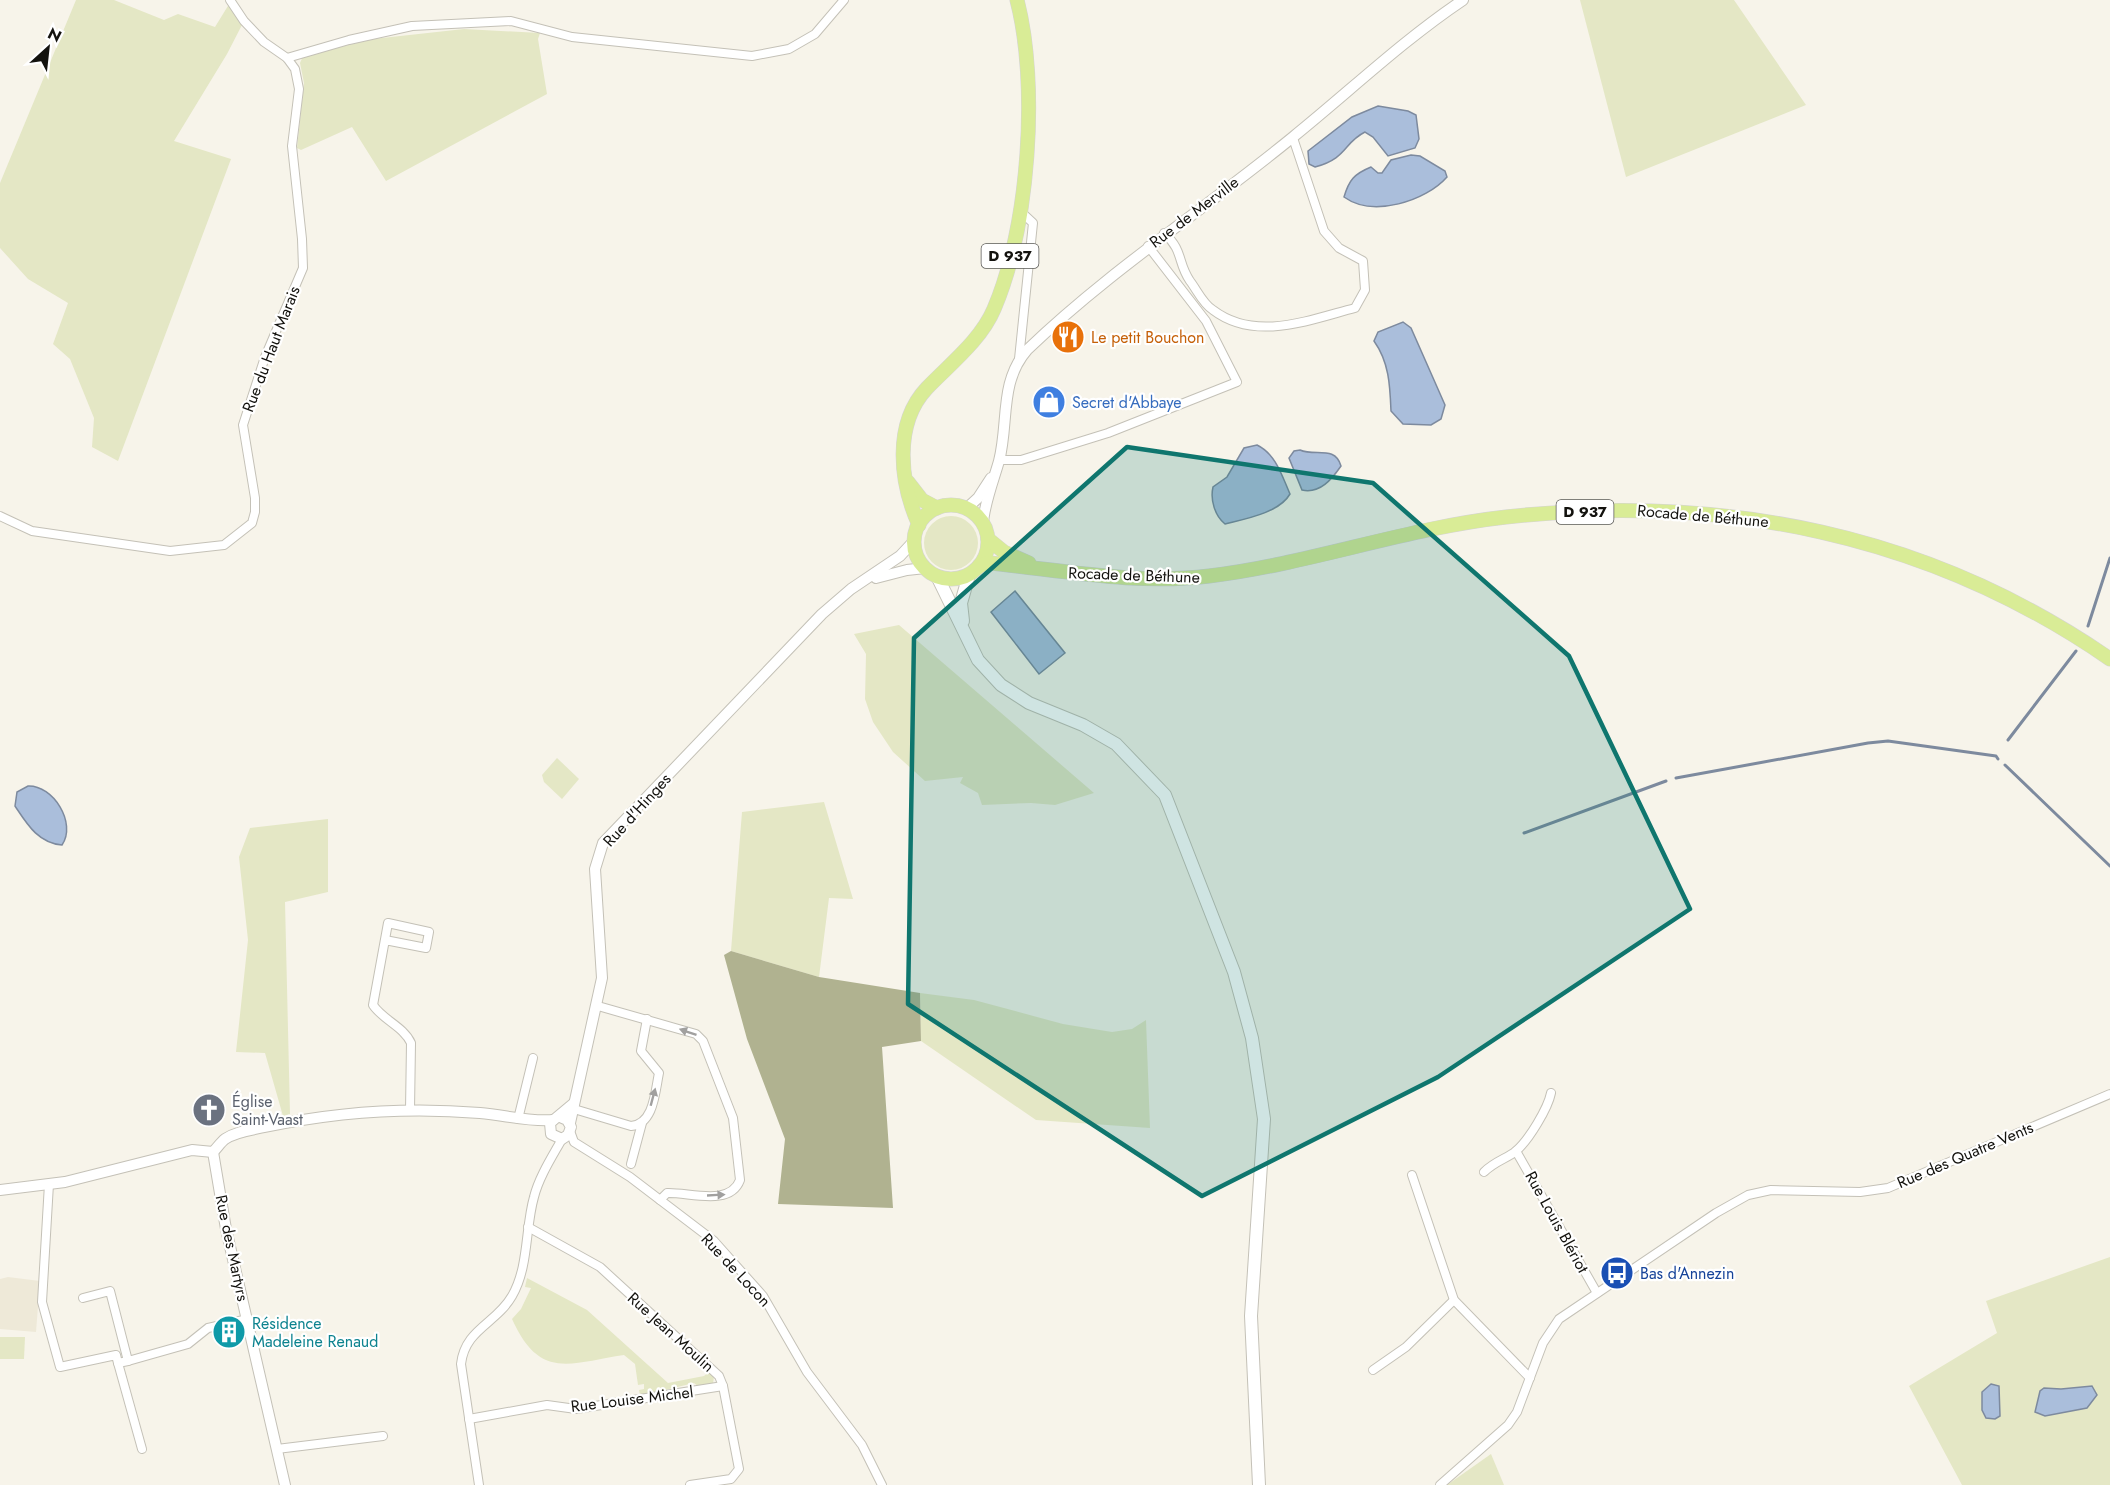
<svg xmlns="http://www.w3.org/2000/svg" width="2110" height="1485" viewBox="0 0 2110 1485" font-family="Jost,sans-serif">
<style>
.built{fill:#eee9d8}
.green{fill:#e4e7c5;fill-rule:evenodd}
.forest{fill:#b0b290}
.water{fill:#aabedb;stroke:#7d8a9e;stroke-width:1.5}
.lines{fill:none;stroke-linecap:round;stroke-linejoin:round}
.stream{stroke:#7d8a9e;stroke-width:3}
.minor-casing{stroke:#c4c1b7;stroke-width:10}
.tertiary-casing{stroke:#c4c1b7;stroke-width:12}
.secondary-casing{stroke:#c4c1b7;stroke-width:14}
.primary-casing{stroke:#d5d4d4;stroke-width:15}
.minor{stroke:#fff;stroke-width:8}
.tertiary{stroke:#fff;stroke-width:10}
.secondary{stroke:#fff;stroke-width:12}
.primary{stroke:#d9ec96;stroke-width:14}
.oneway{fill:#a1a09f}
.marked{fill:#0f766e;fill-opacity:0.2;stroke:#0f766e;stroke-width:4.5;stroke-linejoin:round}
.labels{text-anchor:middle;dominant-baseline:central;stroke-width:4.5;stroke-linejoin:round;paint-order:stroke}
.shield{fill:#fff;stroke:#5a5956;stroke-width:1.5}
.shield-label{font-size:15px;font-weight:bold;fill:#13120e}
.street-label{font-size:16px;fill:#13120e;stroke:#fff}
.food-label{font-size:16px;fill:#c56008;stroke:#fff;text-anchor:start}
.shop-label{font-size:16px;fill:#366cbe;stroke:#fff;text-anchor:start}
.worship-label{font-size:16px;fill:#5b616d;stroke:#fff;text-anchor:start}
.transit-label{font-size:16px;fill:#164399;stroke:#fff;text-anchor:start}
.culture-label{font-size:16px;fill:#0d838f;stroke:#fff;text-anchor:start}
</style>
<rect width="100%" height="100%" fill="#f7f4ea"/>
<!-- built -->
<polygon class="built" points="8,1277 40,1281 36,1332 0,1329 0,1279"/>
<!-- green -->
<g class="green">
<polygon points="76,0 114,0 164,20 178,14 215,27 231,1 244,21 227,54 174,141 231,159 118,461 92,447 94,418 70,359 53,344 68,303 28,279 0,248 0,183"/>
<polygon points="1580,0 1734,0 1806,105 1626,177"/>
<polygon points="464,29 540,33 538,39 547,94 386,181 352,127 301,150 297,148 304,83 300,63 303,56 373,39"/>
<circle cx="951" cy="543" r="27"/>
<polygon points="899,625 1094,793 1055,805 1031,803 982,805 978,793 960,783 963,777 925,781 893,752 873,722 865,699 866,654 854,634"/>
<polygon points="557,758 579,779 562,799 544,782 542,775"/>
<polygon points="824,802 853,899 829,898 819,977 731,951 742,812"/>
<polygon points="328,819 328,892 285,902 290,1114 283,1116 265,1053 236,1052 248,940 239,857 250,828"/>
<polygon points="920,993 974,1000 1063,1024 1112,1032 1132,1029 1146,1020 1150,1128 1036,1120 921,1041"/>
<path d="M2110 1257V1485H1962L1909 1386 1997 1333 1986 1301ZM2092 1386 2087 1408 2081 1407 2044 1388 2061 1389Z"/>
<path d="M527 1278 587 1310 668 1383 704 1376 709 1372 714 1376 713 1384 699 1387 694 1383 640 1396 639 1390 644 1389V1384L638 1385 635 1364 624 1355C570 1363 540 1381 512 1319L521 1309 531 1288 525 1287Z"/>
<polygon points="0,1337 25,1337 24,1359 0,1359"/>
<polygon points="1491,1454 1504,1485 1447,1485"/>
</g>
<!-- forest -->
<polygon class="forest" points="731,951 819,977 920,993 921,1041 882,1047 893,1208 778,1204 785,1139 747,1039 724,955"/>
<!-- water -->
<g class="water">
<path d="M1378 106 1408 111 1416 115 1419 139 1415 148 1388 156 1373 137 1365 132C1343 143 1348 158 1315 167L1309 164 1308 151 1352 117Z"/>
<path d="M1411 155 1420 156 1445 171 1447 177C1426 201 1373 218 1344 197 1349 180 1354 174 1371 167L1378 173H1382L1391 160Z"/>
<path d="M1403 322 1411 328 1445 405 1441 419 1431 425 1403 424 1391 411C1390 385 1389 362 1374 341L1378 332Z"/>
<path d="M1257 445C1276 454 1282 476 1290 494 1279 513 1245 519 1225 524 1215 516 1210 500 1213 487L1227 477 1244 448Z"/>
<path d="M1300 450C1315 457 1335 445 1341 466 1332 479 1320 494 1302 490L1289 458 1294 451Z"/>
<polygon points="1015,591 1065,653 1039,674 991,612"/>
<path d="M28 786C53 785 77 823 62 845 38 843 27 824 15 806L17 792Z"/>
<polygon points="1991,1384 1999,1386 2000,1416 1995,1419 1986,1418 1982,1410 1982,1392"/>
<polygon points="2092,1386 2097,1395 2087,1408 2045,1416 2035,1412 2040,1391 2044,1388 2061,1389"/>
</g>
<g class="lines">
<!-- stream -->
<g class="stream">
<polyline points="2088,626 2110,558"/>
<polyline points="2008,740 2076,651"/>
<polyline points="2005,765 2110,866"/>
<polyline points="1676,778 1868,743 1888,741 1996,756 1998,759"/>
<polyline points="1524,833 1666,781"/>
</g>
<!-- minor casing -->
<g class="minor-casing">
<g id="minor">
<polyline points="287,58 349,40 412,26 511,21 572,37 752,56 789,49 815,34 844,0"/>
<path d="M1164 233C1184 251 1177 262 1190 281 1197 290 1203 304 1213 310 1255 342 1309 320 1355 308L1365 290 1363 261 1339 248 1324 231 1293 138"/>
<polyline points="1019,359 1033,223 1019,210"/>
<polyline points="999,460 1021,460 1108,433 1237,382 1206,321 1148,246"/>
<polyline points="0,516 32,531 170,551 224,545 252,523 255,512 255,498 243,425 265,357 303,268 302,239 292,146 299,89 295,69 287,58 264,42 244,21 230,0"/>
<path d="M385 940 426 948 429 932 388 923 373 1005C383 1020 404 1027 411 1043L410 1110"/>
<path d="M598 1006 696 1034 703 1041 733 1118 740 1180C730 1207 689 1192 667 1193L660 1200"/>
<path d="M574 1109 631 1126C654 1124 655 1092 659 1073L641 1051 647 1019"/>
<polyline points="518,1119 533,1058"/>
<polyline points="570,1131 574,1142 630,1177 714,1241 763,1296 807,1372 862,1445 882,1485"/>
<polyline points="1516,1151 1597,1293"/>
<polyline points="631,1164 642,1123"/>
<path d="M1484 1172C1495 1161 1508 1158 1516 1151 1529 1140 1548 1108 1551 1093"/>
<polyline points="1412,1175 1454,1300 1530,1378"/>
<polyline points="49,1184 42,1302 60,1367 116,1355 118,1363 128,1361"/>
<polyline points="528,1227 600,1267 719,1376 723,1386 739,1469 731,1479 690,1485"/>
<polyline points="83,1298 110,1291 128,1361 188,1344 208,1328 248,1319"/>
<polyline points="118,1363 142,1449"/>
<polyline points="1373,1370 1406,1347 1454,1300"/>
<polyline points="469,1419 547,1405 576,1409 723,1386"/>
<polyline points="277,1449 383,1436"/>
<path d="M479 1485 461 1364C465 1329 496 1324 512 1296 529 1267 525 1228 534 1197 539 1177 552 1157 562 1139"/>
<polyline points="1440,1485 1508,1425 1517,1412 1543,1343 1559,1319 1716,1213 1748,1195 1771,1190 1860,1192 1888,1188 2110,1094"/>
</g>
</g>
<!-- tertiary casing -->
<g class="tertiary-casing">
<g id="tertiary">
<polyline points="966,509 978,498 991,478"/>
<path d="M983 525C983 507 994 479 999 461 1009 423 999 382 1027 350 1109 271 1205 209 1293 137 1350 91 1402 41 1463 0"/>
<polyline points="876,578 907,570 925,568"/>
<polyline points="560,1117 567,1120 571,1127 568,1135 562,1139 551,1134 550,1123 574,1103"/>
<polyline points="570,1123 602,978 595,869 603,843 822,614 851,589 900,556 914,541"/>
<path d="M213 1152C217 1148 221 1142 225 1139 237 1131 252 1130 265 1127 335 1112 409 1107 480 1113 505 1115 528 1122 553 1120"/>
<polyline points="213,1152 226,1229 285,1485"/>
<polyline points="0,1190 65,1182 192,1150 213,1152"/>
</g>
</g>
<!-- secondary casing -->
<g class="secondary-casing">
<g id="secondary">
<polyline points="937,576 978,660 1001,685 1029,703 1083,725 1116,744 1165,795 1234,972 1252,1038 1264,1119 1251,1316 1259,1485"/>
<polyline points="963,621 961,603 969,575"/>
</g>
</g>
<!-- primary casing -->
<g class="primary-casing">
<g id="primary">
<polyline points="908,482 922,500 937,508"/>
<circle cx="951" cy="542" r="37"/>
<path d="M919 525C900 483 893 424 927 388 950 364 981 340 994 309 1029 227 1039 85 1017 0"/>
<polyline points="988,539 1004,552 1029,563"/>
<path d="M979 566 989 563C1061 570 1136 585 1209 576 1309 564 1406 528 1506 517 1723 493 1929 534 2110 659"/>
</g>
</g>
<!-- minor -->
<use href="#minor" class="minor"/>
<!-- tertiary -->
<use href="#tertiary" class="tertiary"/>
<!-- secondary -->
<use href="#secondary" class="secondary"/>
<!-- primary -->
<use href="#primary" class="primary"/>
</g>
<!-- one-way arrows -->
<defs><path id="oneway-solid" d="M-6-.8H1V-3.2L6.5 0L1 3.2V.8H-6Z" transform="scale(1.5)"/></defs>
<g class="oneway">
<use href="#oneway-solid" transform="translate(688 1032) rotate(-161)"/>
<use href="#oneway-solid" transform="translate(653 1097) rotate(-75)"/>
<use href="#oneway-solid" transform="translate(716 1195) rotate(-3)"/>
</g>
<!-- marked area -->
<path class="marked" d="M1127 447 1373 483 1569 656 1690 909 1438 1077 1202 1196 908 1004 914 638Z"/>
<!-- icons -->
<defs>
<g id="restaurant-disc" transform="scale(1.725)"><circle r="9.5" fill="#e8710a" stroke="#fff"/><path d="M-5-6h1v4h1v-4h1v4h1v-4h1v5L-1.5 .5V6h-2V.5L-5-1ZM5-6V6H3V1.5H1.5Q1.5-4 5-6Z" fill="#fff"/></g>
<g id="shop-disc" transform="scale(1.725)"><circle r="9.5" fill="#3f7fe0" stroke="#fff"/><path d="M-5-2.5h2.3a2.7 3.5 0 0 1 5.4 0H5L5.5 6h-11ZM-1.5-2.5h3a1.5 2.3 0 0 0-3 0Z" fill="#fff"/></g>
<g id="church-disc" transform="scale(1.725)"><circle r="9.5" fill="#6b7280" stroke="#fff"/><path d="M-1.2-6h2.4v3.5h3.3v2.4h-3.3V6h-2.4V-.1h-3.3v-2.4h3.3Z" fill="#fff"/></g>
<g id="bus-disc" transform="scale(1.725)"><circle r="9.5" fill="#1a4fb4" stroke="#fff"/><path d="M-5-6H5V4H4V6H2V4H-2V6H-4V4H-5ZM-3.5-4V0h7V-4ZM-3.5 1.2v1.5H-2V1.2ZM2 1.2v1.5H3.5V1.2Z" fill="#fff"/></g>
<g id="building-disc" transform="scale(1.725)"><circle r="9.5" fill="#0f9aa8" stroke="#fff"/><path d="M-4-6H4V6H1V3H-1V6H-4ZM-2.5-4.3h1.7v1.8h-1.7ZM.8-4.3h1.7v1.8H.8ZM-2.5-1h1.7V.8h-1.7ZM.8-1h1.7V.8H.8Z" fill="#fff"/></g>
</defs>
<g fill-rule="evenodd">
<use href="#restaurant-disc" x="1068" y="337"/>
<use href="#shop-disc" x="1049" y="402"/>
<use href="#church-disc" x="209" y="1110"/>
<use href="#bus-disc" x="1617" y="1273"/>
<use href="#building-disc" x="229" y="1332"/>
</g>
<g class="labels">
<!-- shield labels -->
<g class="shield">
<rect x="981.5" y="244" width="57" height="24" rx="4.5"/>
<rect x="1556.5" y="500" width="57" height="24" rx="4.5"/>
</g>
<g class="shield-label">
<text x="1010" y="256">D 937</text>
<text x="1585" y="512">D 937</text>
</g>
<!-- street labels -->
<g class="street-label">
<text transform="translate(1194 212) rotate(-37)">Rue de Merville</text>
<text transform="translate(271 349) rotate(-69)">Rue du Haut Marais</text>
<text transform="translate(1703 516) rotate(5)">Rocade de Béthune</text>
<text transform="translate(1134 575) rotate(2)">Rocade de Béthune</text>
<text transform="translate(637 810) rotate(-48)">Rue d'Hinges</text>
<text transform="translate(1965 1155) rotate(-23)">Rue des Quatre Vents</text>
<text transform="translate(1557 1222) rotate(61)">Rue Louis Blériot</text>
<text transform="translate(232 1248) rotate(78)">Rue des Martyrs</text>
<text transform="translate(736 1270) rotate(47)">Rue de Locon</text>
<text transform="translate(671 1332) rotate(42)">Rue Jean Moulin</text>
<text transform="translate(632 1399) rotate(-7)">Rue Louise Michel</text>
</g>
<!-- food labels -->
<g class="food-label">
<text x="1091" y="337">Le petit Bouchon</text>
</g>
<!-- shop labels -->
<g class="shop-label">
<text x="1072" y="402">Secret d'Abbaye</text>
</g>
<!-- worship labels -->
<g class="worship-label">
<text x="232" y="1101">Église<tspan x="232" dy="18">Saint-Vaast</tspan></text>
</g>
<!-- transit labels -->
<g class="transit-label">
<text x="1640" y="1273">Bas d'Annezin</text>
</g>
<!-- culture labels -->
<g class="culture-label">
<text x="252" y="1323">Résidence<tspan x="252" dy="18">Madeleine Renaud</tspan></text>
</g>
</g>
<!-- north arrow -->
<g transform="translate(48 48) rotate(27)" stroke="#ffffff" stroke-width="4.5" paint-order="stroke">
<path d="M0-4.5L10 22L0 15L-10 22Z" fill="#13120e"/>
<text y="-9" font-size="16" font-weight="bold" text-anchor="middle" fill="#13120e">N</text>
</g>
</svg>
